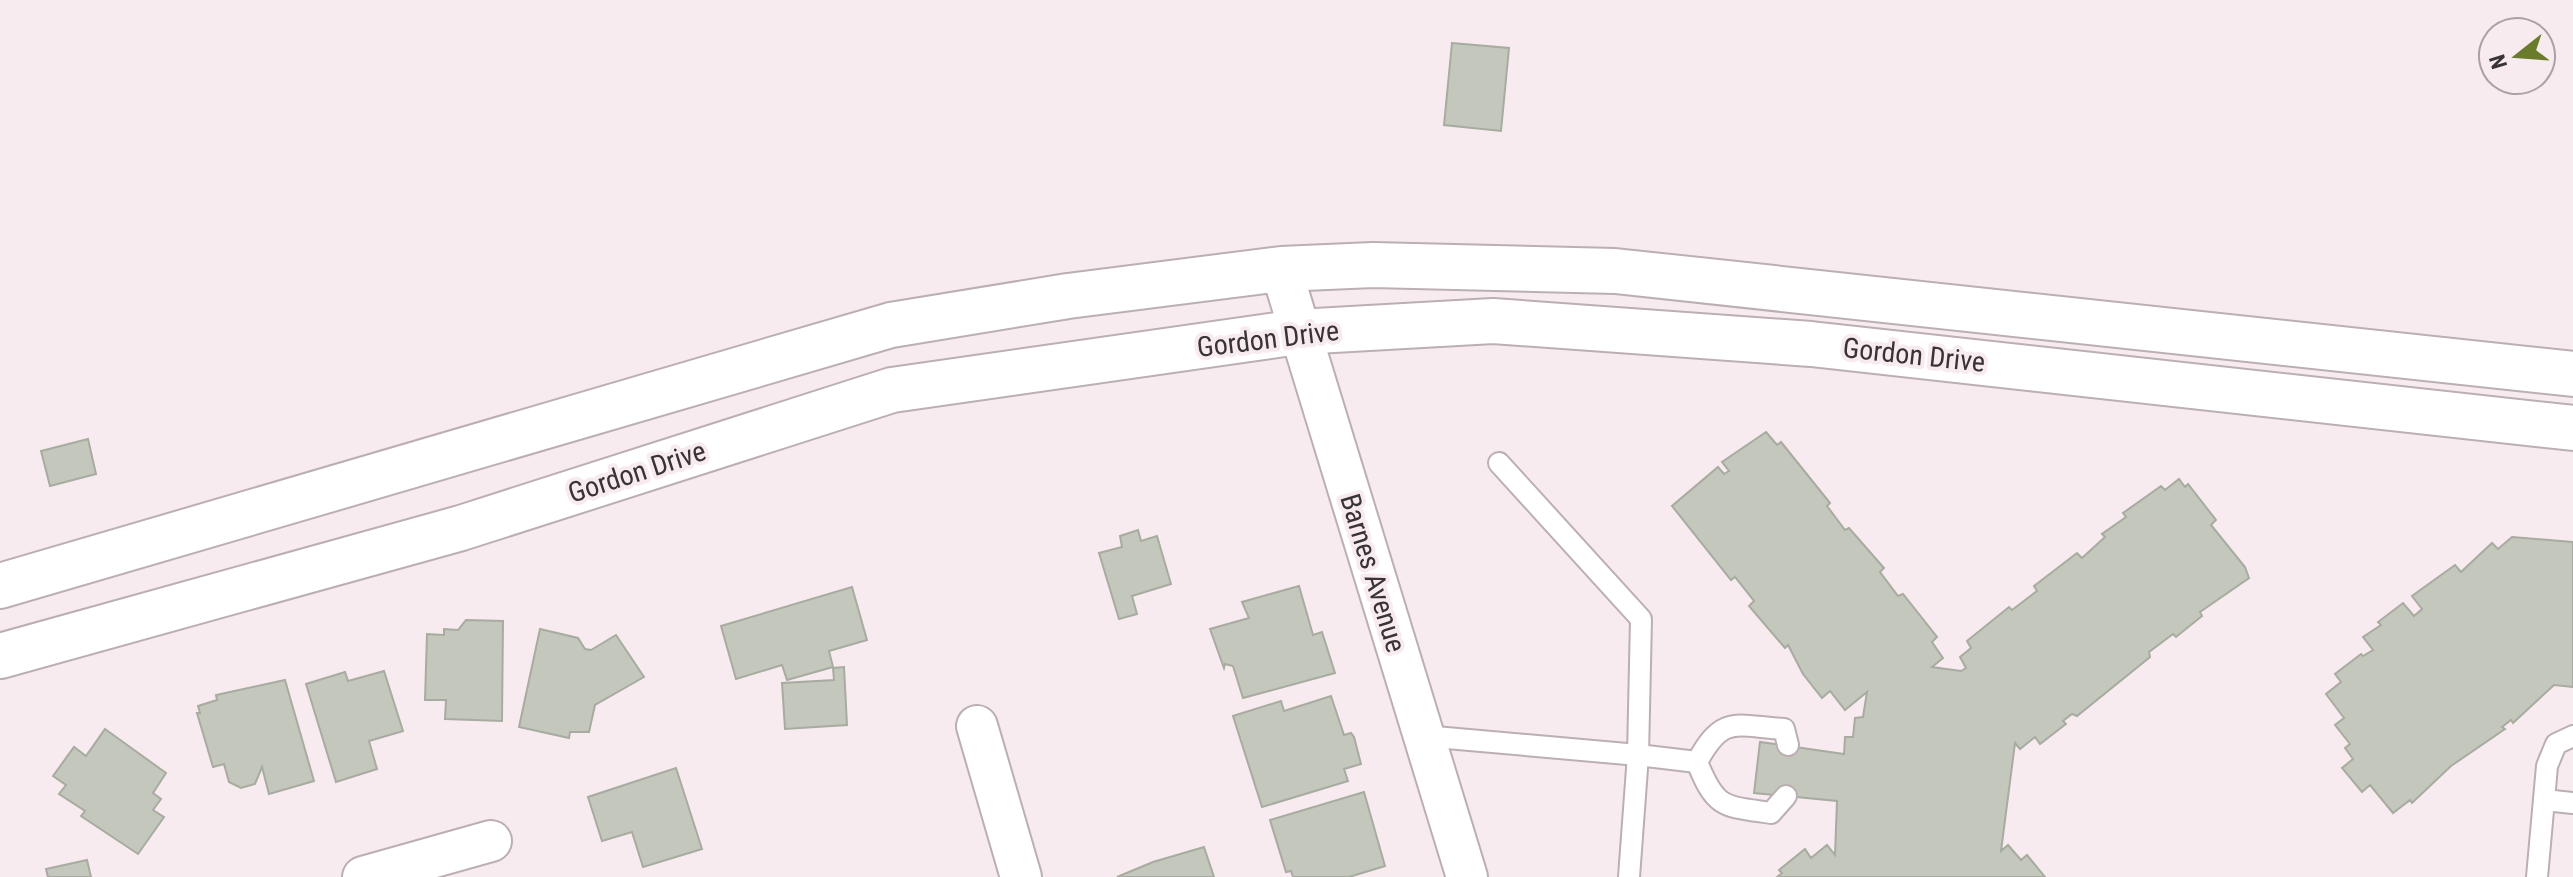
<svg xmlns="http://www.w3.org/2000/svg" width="2573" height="877" viewBox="0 0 2573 877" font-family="'Roboto Condensed',sans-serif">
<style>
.building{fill:#c3c7bc;stroke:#a8aba0;stroke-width:2}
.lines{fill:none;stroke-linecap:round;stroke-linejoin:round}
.service-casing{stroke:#bbafb3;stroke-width:24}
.minor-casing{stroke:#bbafb3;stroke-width:44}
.secondary-casing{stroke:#bbafb3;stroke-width:48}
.service{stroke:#fff;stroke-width:20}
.minor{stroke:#fff;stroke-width:40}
.secondary{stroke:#fff;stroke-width:44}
.labels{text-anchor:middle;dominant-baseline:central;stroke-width:8;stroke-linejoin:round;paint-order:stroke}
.street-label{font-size:28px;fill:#383335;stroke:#f8ebf0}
</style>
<rect width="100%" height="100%" fill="#f8ebf0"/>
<!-- building -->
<g class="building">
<polygon points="1452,43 1509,48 1501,131 1444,125"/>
<polygon points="1766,432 1777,445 1781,442 1830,503 1827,506 1845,530 1849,528 1884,568 1880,572 1898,596 1903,594 1937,637 1932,642 1943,658 1932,667 1961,671 1966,668 1960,657 1971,648 1967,641 2009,607 2012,610 2037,591 2034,586 2077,553 2082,558 2105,537 2102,534 2126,517 2123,513 2161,486 2165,490 2179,479 2185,487 2188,484 2216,520 2211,525 2245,567 2249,578 2200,612 2202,616 2176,637 2173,634 2149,652 2150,657 2077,716 2072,714 2063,721 2066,724 2040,744 2035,737 2020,749 2015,743 2001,851 2008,845 2021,860 2027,855 2045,877 1777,877 1782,873 1779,870 1805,849 1811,858 1827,845 1835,855 1837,801 1754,793 1760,742 1844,754 1845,737 1853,737 1855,718 1863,717 1867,692 1845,710 1830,691 1822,698 1803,674 1788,645 1785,648 1749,606 1754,601 1735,577 1731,580 1672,506 1718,467 1724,474 1729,471 1722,462"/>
<polygon points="88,439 96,474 50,486 41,451"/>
<polygon points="1138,530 1141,541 1157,536 1171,584 1132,596 1137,614 1119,619 1099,553 1122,547 1120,536"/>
<polygon points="2512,537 2573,542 2573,687 2554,685 2513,723 2511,720 2502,727 2505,729 2451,766 2412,803 2410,800 2393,813 2370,785 2362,792 2342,768 2353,759 2345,748 2350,744 2335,725 2344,718 2326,694 2341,682 2335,674 2361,654 2363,656 2373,650 2363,637 2381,625 2378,622 2403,603 2414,616 2422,609 2412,596 2455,565 2461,572 2492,543 2498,549"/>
<polygon points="1299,586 1313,635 1322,632 1335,673 1243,698 1233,666 1225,664 1224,668 1210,629 1249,618 1242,602"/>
<polygon points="852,587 867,640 829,651 833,667 787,680 782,665 736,679 721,626"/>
<polygon points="466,620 503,621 502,721 445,719 446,700 425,700 427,634 444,635 444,629 458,630"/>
<polygon points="540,629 578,638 585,649 591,650 616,635 644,677 595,705 589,732 570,732 569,738 519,727"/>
<polygon points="844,667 847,725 785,729 782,683 834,680 833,668"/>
<polygon points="384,671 403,731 369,741 377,769 336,782 306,684 345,672 348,681"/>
<polygon points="285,680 314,781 269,794 262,767 255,784 241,788 229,782 224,764 213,767 197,713 200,713 198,706 217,700 216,695"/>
<polygon points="1331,696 1344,735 1351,733 1354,737 1361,764 1344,769 1348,781 1262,807 1233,716 1281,701 1284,711"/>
<polygon points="105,729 166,773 153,793 161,799 153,810 164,817 138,854 81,816 85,811 59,794 66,785 53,776 74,747 86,756"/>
<polygon points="676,768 702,849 643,867 632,832 602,841 588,797"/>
<polygon points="1364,792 1385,866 1349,877 1293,877 1291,871 1286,872 1270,820"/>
<polygon points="1204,847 1214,877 1117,877 1153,862"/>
<polygon points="87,860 91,877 48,877 46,869"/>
</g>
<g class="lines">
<!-- service casing -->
<g class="service-casing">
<g id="service">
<polyline points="1424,736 1638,755 1641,619 1499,463"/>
<path d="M1697 762C1716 809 1723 806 1771 813L1786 796"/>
<polyline points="2544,800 2573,803"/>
<path d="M1629 877 1638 755 1697 762C1723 714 1735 726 1784 729L1788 745"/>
<polyline points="2537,877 2547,766 2556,744 2573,736"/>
</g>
</g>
<!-- minor casing -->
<g class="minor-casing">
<g id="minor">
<polyline points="1281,269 1467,877"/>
<polyline points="977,726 1021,877"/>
<polyline points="363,877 491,841"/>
</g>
</g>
<!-- secondary casing -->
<g class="secondary-casing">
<g id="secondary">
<polyline points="0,586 891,325 1068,296 1281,269 1373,265 1615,271 2573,374"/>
<polyline points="0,656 461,528 892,390 1298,332 1493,321 1811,344 2573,428"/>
</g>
</g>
<!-- service -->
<use href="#service" class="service"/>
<!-- minor -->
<use href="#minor" class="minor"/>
<!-- secondary -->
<use href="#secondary" class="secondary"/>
</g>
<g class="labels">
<!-- street labels -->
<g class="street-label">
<text transform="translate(1268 339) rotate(-7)">Gordon Drive</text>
<text transform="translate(1914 355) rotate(6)">Gordon Drive</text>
<text transform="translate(637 472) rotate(-18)">Gordon Drive</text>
<text transform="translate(1373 573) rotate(73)">Barnes Avenue</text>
</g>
</g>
<!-- north arrow -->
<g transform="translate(2517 56) rotate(253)"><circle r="38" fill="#f8ebf0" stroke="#aba1a5" stroke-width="2"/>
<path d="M0-6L14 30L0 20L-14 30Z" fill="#6a7c2b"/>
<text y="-12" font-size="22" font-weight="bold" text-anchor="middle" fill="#383335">N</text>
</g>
</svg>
